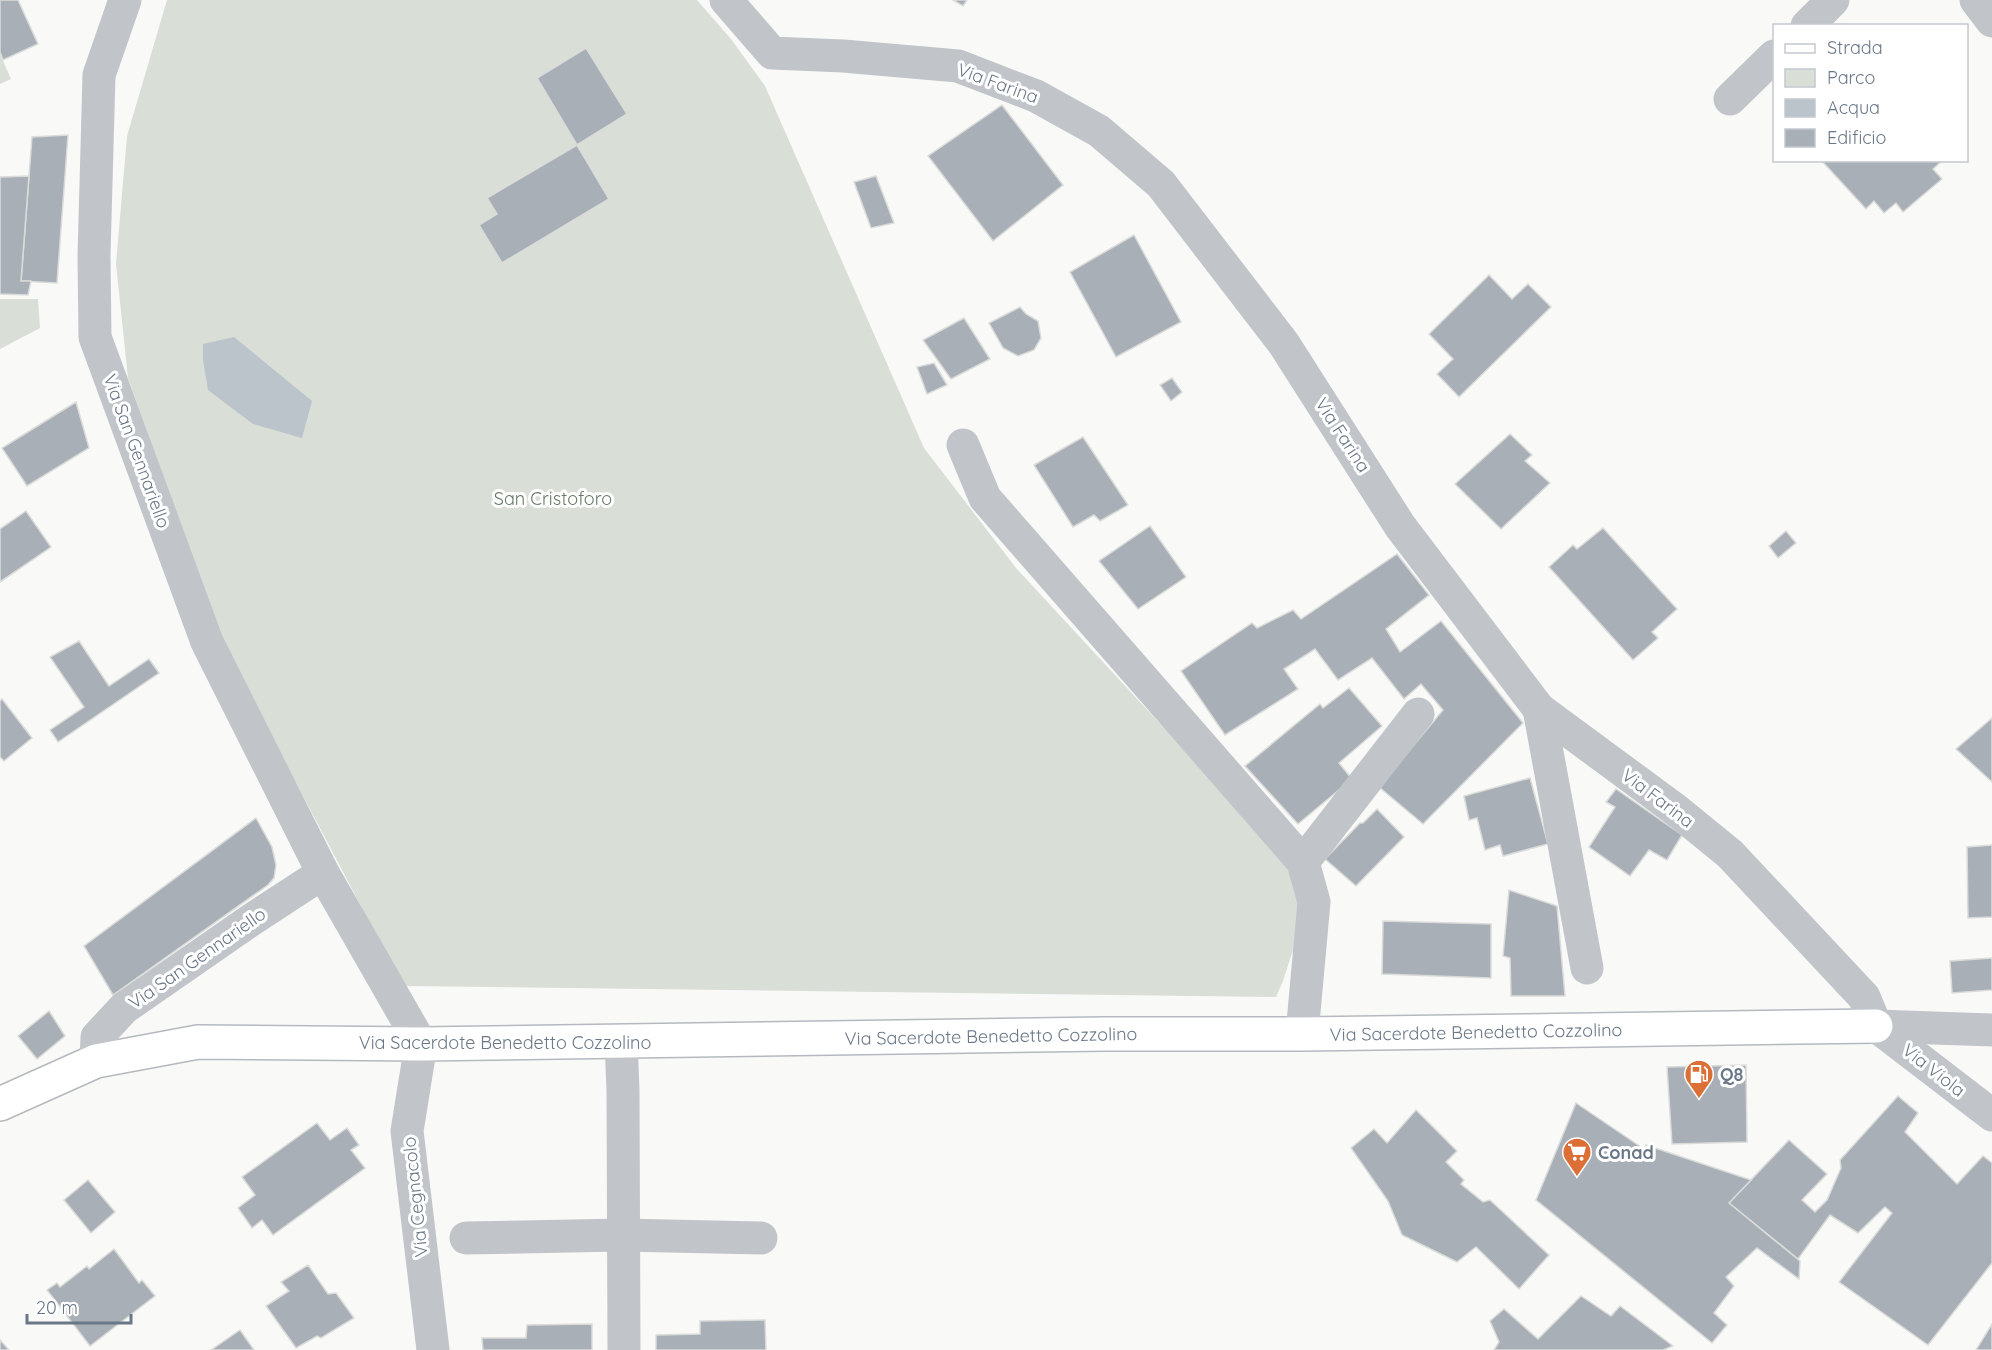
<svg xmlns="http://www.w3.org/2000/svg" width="1992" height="1350" viewBox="0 0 1992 1350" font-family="Quicksand,sans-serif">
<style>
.green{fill:#d9ded7}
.water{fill:#bbc4ca}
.building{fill:#a8afb7;stroke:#dbdcda;stroke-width:1.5}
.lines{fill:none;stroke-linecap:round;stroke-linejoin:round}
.major-casing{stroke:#b5b9be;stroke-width:36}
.minor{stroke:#c1c5c9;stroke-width:33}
.major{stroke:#fff;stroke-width:33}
.labels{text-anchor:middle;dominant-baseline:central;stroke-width:6;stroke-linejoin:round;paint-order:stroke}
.street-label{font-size:18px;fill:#6a7787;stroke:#fff}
.park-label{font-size:18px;fill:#667a65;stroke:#fff}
.poi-label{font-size:18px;font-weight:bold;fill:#6a7787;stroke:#fff;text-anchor:start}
</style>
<rect width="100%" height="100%" fill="#f9faf8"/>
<!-- green -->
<g class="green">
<polygon points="167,0 697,0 731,39 765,86 924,448 1016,568 1289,863 1302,922 1283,981 1276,997 403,986 222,642 128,378 116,264 127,136"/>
<polygon points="0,54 11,79 0,84"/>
<polygon points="0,299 38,299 40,328 0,349"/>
</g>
<!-- water -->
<polygon class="water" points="234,337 312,401 302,438 253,424 208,390 203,360 203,344"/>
<!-- building -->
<g class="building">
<polygon points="0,0 18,0 38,44 3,60 0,52"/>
<polygon points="953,0 967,0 963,6"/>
<polygon points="586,48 627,114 577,145 537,78"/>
<polygon points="1002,105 1063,185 993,241 928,156"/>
<polygon points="68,135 57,283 21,281 32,137"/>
<polygon points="577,145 609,199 502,263 479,225 497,214 487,198"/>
<polygon points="1821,160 1943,160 1933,169 1942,179 1903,212 1896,203 1884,213 1874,201 1866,209"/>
<polygon points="29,176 21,281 31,281 28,295 0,294 0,177"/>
<polygon points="876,176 894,223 871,228 854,182"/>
<polygon points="1134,235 1181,322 1116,357 1070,272"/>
<polygon points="1489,275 1512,299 1528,284 1551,307 1459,397 1437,374 1453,359 1429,334"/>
<polygon points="1020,307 1026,314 1038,321 1041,338 1034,350 1018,356 1003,348 989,323"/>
<polygon points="964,318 990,359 951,379 923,340"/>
<polygon points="934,363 947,385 927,394 917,367"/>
<polygon points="1172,378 1182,392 1171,401 1160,385"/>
<polygon points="76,402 89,448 27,486 2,448"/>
<polygon points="1510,434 1532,455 1525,461 1550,483 1501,529 1455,484"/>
<polygon points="1083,437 1128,505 1100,521 1094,515 1073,527 1034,465"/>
<polygon points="26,511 51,547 0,582 0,529"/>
<polygon points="1150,526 1186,577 1138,609 1099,561"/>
<polygon points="1603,528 1677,609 1652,632 1658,638 1633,660 1549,567 1573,545 1577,549"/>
<polygon points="1786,531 1796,543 1778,558 1769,546"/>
<polygon points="1397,554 1429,595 1386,629 1400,652 1441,621 1523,723 1423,824 1379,787 1443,710 1421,684 1404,699 1372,658 1338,680 1315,649 1284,669 1298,689 1225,735 1181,671 1252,623 1257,628 1293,610 1301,619"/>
<polygon points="79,641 109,686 149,659 159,673 58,742 50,730 84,707 50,657"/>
<polygon points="1349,688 1382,726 1339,763 1352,779 1298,824 1245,766 1320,704 1323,708"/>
<polygon points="2,699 32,738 4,761 0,757 0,701"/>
<polygon points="1992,718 1992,782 1956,749"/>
<polygon points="1530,778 1548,844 1503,856 1500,845 1485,850 1477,818 1469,820 1464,796"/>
<polygon points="1616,789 1682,835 1667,860 1649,850 1630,876 1589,847 1615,807 1606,802"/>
<polygon points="1377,809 1404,837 1356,886 1325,859 1360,823 1363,823"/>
<polygon points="256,818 272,847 276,865 274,878 268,885 113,995 84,946"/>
<polygon points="1992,845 1992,917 1968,918 1967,847"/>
<polygon points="1509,890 1557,906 1565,996 1511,996 1510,958 1503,956"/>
<polygon points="1383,921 1491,924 1491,978 1382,974"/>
<polygon points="1992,958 1992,990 1952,993 1950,961"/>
<polygon points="49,1011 65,1036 37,1059 18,1036"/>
<polygon points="1746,1065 1747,1142 1672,1144 1667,1067"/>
<polygon points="1898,1096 1918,1113 1905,1132 1957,1184 1983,1156 1992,1163 1992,1263 1928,1345 1839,1282 1892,1213 1885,1207 1858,1233 1830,1215 1798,1259 1729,1203 1789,1140 1827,1174 1802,1200 1815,1212 1827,1200 1841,1168 1840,1160"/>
<polygon points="1576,1103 1644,1149 1646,1145 1751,1180 1729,1203 1800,1261 1799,1279 1757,1248 1726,1277 1734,1286 1714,1313 1727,1325 1712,1343 1536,1200"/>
<polygon points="1416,1110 1457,1151 1446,1162 1464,1180 1461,1184 1483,1202 1490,1200 1549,1255 1519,1289 1476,1247 1457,1262 1402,1235 1388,1201 1351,1148 1374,1129 1387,1143"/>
<polygon points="317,1123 330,1140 347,1128 359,1145 351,1150 365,1168 273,1235 262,1220 252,1228 238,1208 255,1195 242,1177"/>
<polygon points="88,1180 115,1212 91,1233 64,1200"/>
<polygon points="114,1249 139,1283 142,1280 155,1296 90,1346 47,1290 57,1283 60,1287 87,1266 89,1269"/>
<polygon points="308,1265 328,1294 336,1293 354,1318 321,1338 317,1336 296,1348 266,1306 289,1291 281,1282"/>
<polygon points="1581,1296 1611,1316 1620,1306 1673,1346 1663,1350 1494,1350 1499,1342 1490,1321 1504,1309 1538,1339"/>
<polygon points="765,1320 766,1350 656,1350 656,1335 700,1334 700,1321"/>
<polygon points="592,1324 592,1350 483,1350 482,1338 526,1338 527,1325"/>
<polygon points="1992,1324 1992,1350 1976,1350"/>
<polygon points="240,1330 254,1350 211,1350"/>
<polygon points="0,1340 9,1350 0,1350"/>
</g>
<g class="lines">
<!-- major casing -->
<g class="major-casing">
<polyline id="major" points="0,1104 96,1061 198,1042 421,1044 1105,1034 1302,1034 1876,1026"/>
</g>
<!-- minor -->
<g class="minor">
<polyline points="125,0 99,75 94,256 95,337 207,642 323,873 421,1044 407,1131 433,1350"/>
<polyline points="726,0 772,53 843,56 958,66 1036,96 1099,131 1161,184 1284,344 1400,526 1539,709 1676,810 1730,854 1864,997 1876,1026 1992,1115"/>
<polyline points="1976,0 1992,21"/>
<polyline points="1807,26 1833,0"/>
<polyline points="1730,99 1774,56"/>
<polyline points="963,445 985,498 1303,862 1314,902 1302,1034"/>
<polyline points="1539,709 1587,968"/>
<polyline points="1303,862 1418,714"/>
<polyline points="1876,1026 1992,1030"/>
<polyline points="621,1041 623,1090 624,1350"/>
<polyline points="96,1061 97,1037 124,1008 251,920 323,873"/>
<polyline points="466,1238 622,1235 761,1238"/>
</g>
<!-- major -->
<use href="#major" class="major"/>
</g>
<!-- icons -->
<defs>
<g id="fuel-pin" transform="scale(1.5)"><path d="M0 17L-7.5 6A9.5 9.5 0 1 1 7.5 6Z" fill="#db6f36" stroke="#fff"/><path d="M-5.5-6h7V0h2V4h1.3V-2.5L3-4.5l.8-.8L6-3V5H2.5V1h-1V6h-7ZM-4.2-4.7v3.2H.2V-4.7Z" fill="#fff"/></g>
<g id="supermarket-pin" transform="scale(1.5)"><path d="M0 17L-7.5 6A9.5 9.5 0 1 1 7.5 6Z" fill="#db6f36" stroke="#fff"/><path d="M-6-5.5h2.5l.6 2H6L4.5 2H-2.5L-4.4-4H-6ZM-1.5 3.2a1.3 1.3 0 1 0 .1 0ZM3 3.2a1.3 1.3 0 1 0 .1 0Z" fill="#fff"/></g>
</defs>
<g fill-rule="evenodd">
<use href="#fuel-pin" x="1699" y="1074"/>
<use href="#supermarket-pin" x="1577" y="1152"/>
</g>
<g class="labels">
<!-- street labels -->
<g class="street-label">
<text transform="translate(998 83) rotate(20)">Via Farina</text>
<text transform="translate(1343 435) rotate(57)">Via Farina</text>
<text transform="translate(137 451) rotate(70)">Via San Gennariello</text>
<text transform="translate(1658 798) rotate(37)">Via Farina</text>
<text transform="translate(197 958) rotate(-35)">Via San Gennariello</text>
<text transform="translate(1476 1032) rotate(-1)">Via Sacerdote Benedetto Cozzolino</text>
<text transform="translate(991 1036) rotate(-1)">Via Sacerdote Benedetto Cozzolino</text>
<text x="505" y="1042">Via Sacerdote Benedetto Cozzolino</text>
<text transform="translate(1934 1070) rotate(38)">Via Viola</text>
<text transform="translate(415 1197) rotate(-96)">Via Cegnacolo</text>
</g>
<!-- park labels -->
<g class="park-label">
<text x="553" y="498">San Cristoforo</text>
</g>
<!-- poi labels -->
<g class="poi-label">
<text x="1720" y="1074">Q8</text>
<text x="1598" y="1152">Conad</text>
</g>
</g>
<!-- legend -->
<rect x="1773" y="24" width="195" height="138" fill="#ffffff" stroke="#c3c9cf" stroke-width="1.5"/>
<rect x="1785" y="44" width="30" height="9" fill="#ffffff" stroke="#c3c9cf" stroke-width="1.5"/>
<text x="1827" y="54" font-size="18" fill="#6a7787">Strada</text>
<rect x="1785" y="69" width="30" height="18" fill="#d9ded7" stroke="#c3c9cf" stroke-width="1.5"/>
<text x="1827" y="84" font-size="18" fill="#6a7787">Parco</text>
<rect x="1785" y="99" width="30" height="18" fill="#bbc4ca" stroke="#c3c9cf" stroke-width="1.5"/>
<text x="1827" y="114" font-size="18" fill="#6a7787">Acqua</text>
<rect x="1785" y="129" width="30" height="18" fill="#a8afb7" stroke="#c3c9cf" stroke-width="1.5"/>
<text x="1827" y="144" font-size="18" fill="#6a7787">Edificio</text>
<!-- scale -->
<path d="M27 1314v9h104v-9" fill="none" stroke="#6a7787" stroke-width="3"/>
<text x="36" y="1314" font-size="18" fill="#6a7787" stroke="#ffffff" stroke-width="4.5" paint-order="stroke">20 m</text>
</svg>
